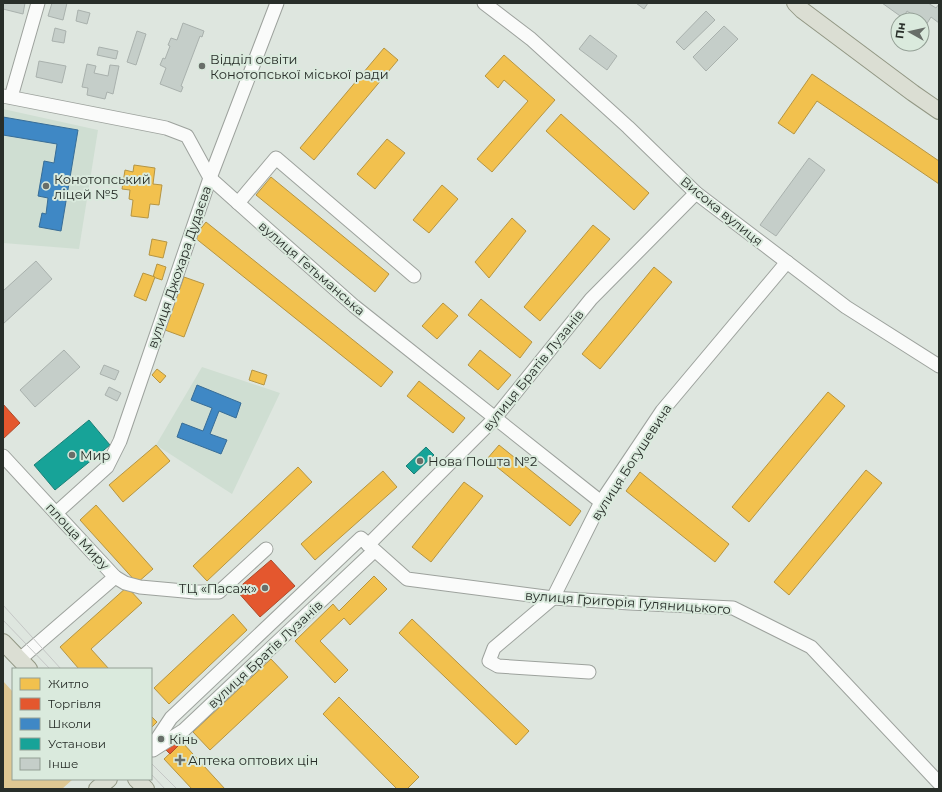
<svg xmlns="http://www.w3.org/2000/svg" width="942" height="792" viewBox="0 0 942 792" font-family="Montserrat,sans-serif">
<style>
.built{fill:#cfded2}
.green{fill:#dfc893}
.homes{fill:#f2c14e;stroke:#b59543}
.shops{fill:#e4572e;stroke:#ac4b2c}
.schools{fill:#3f88c5;stroke:#386d96}
.public{fill:#17a398;stroke:#1c8077}
.building{fill:#c5cec9;stroke:#a9b1ad}
.lines{fill:none;stroke-linecap:round;stroke-linejoin:round}
.minor-casing{stroke:#9da29d;stroke-width:15}
.major-casing{stroke:#929784;stroke-width:18}
.minor{stroke:#fafbfa;stroke-width:13}
.major{stroke:#dbded3;stroke-width:16}
.tram{stroke:#c5c7c6;stroke-width:1}
.poi-dot{fill:#686e69;stroke:#daeadd;stroke-width:1.5}
.labels{text-anchor:middle;dominant-baseline:central;stroke-width:4;stroke-linejoin:round;paint-order:stroke}
.poi-label{font-size:13px;fill:#282e29;stroke:#daeadd;text-anchor:start}
.street-label{font-size:13px;fill:#282e29;stroke:#daeadd}
</style>
<rect width="100%" height="100%" fill="#dee6df"/>
<!-- built -->
<g class="built">
<polygon points="3,109 98,130 79,249 3,243"/>
<polygon points="202,367 280,393 232,494 156,445"/>
</g>
<!-- green -->
<polygon class="green" points="3,681 13,692 13,779 73,779 62,789 3,789"/>
<!-- homes -->
<g class="homes">
<polygon points="384,48 398,60 314,160 300,148"/>
<polygon points="504,55 555,100 492,172 477,159 528,101 504,80 498,88 485,76"/>
<polygon points="812,74 939,161 939,184 817,101 794,134 778,123"/>
<polygon points="561,114 649,193 634,210 546,131"/>
<polygon points="387,139 405,153 375,189 357,174"/>
<polygon points="134,165 155,168 153,184 162,185 159,205 150,204 148,218 131,216 133,200 129,199 130,190 122,189 125,170 133,172"/>
<polygon points="271,177 389,274 375,292 256,195"/>
<polygon points="442,185 458,199 429,233 413,220"/>
<polygon points="512,218 526,231 489,278 475,262"/>
<polygon points="206,222 393,372 381,387 194,237"/>
<polygon points="593,225 610,239 540,321 524,307"/>
<polygon points="152,239 167,242 163,258 149,255"/>
<polygon points="157,264 166,267 162,280 153,277"/>
<polygon points="654,267 672,282 600,369 582,354"/>
<polygon points="143,273 155,277 146,301 134,296"/>
<polygon points="184,277 204,284 184,337 165,330"/>
<polygon points="481,299 532,342 520,358 468,315"/>
<polygon points="443,303 458,316 437,339 422,326"/>
<polygon points="480,350 511,375 498,390 468,365"/>
<polygon points="157,369 166,376 160,383 152,375"/>
<polygon points="252,370 267,375 264,385 249,380"/>
<polygon points="419,381 465,418 453,433 407,396"/>
<polygon points="828,392 845,406 749,522 732,507"/>
<polygon points="156,445 170,461 123,502 109,485"/>
<polygon points="499,445 581,511 570,526 487,459"/>
<polygon points="298,467 312,482 207,581 193,566"/>
<polygon points="866,470 882,483 789,595 774,582"/>
<polygon points="383,471 397,487 315,560 301,544"/>
<polygon points="640,472 729,544 715,562 626,491"/>
<polygon points="464,482 483,496 431,562 412,547"/>
<polygon points="96,505 153,569 137,583 80,520"/>
<polygon points="374,576 387,589 350,625 344,618 320,641 348,670 335,683 295,641 333,604 339,611"/>
<polygon points="127,587 142,603 91,649 109,669 79,669 60,647"/>
<polygon points="233,614 247,630 169,704 154,688"/>
<polygon points="412,619 529,731 516,745 399,633"/>
<polygon points="271,659 288,677 210,750 193,732"/>
<polygon points="339,697 419,777 407,789 397,789 323,714"/>
<polygon points="151,716 157,722 151,728"/>
<polygon points="182,742 225,789 192,789 164,759"/>
</g>
<!-- shops -->
<g class="shops">
<polygon points="3,404 20,423 3,439"/>
<polygon points="271,560 295,586 260,617 236,590"/>
<polygon points="177,737 182,742 170,754 165,749"/>
</g>
<!-- schools -->
<g class="schools">
<polygon points="3,117 78,130 61,231 39,227 42,213 46,214 48,198 38,196 44,161 54,163 57,144 3,135"/>
<polygon points="197,385 241,403 236,418 219,411 210,434 227,440 221,454 177,437 182,423 203,431 212,408 191,400"/>
</g>
<!-- public -->
<g class="public">
<polygon points="89,420 110,445 55,490 34,465"/>
<polygon points="426,447 434,455 414,474 406,466"/>
</g>
<!-- building -->
<g class="building">
<polygon points="3,3 25,3 23,14 3,9"/>
<polygon points="52,3 67,3 63,20 48,16"/>
<polygon points="636,3 648,3 644,9"/>
<polygon points="882,3 928,3 936,8 939,4 939,23 931,17 926,25 922,22 922,20 920,20 907,11 903,18"/>
<polygon points="78,10 90,13 87,24 76,21"/>
<polygon points="706,11 715,20 684,50 676,42"/>
<polygon points="183,23 204,31 202,37 200,36 181,86 183,87 181,92 160,84 166,68 160,65 163,58 165,59 170,46 168,45 171,38 177,40"/>
<polygon points="724,26 738,39 706,71 693,57"/>
<polygon points="55,28 66,31 64,43 52,41"/>
<polygon points="137,31 146,34 136,65 127,62"/>
<polygon points="590,35 617,56 607,70 579,49"/>
<polygon points="99,47 118,51 116,59 97,55"/>
<polygon points="39,61 66,66 62,83 36,77"/>
<polygon points="87,64 96,66 94,73 108,76 110,65 119,66 113,94 107,92 105,99 87,95 88,88 82,87"/>
<polygon points="809,158 825,170 776,236 760,225"/>
<polygon points="36,261 52,279 3,324 3,291"/>
<polygon points="64,350 80,367 35,407 20,390"/>
<polygon points="104,365 119,371 115,380 100,374"/>
<polygon points="109,387 121,393 117,401 105,395"/>
</g>
<g class="lines">
<!-- minor casing -->
<g class="minor-casing">
<g id="minor">
<polyline points="484,3 531,39 628,127 696,193 846,307 939,366"/>
<polyline points="3,96 166,128 187,136 210,178 238,203 354,306 601,502"/>
<polyline points="11,97 38,3"/>
<polyline points="238,203 276,158 414,276"/>
<polyline points="3,456 115,577 20,659"/>
<polyline points="56,513 107,467 120,441 210,178 277,3"/>
<polyline points="368,545 495,418 591,299 696,193"/>
<polyline points="115,577 125,583 140,587 195,592 219,592 266,549"/>
<polyline points="589,672 498,666 489,661 494,648 553,598 601,502 662,411 787,262"/>
<polyline points="151,748 171,718 361,538 407,579 553,598 630,603 733,608 811,647 939,783"/>
<polyline points="153,750 184,730 374,551"/>
</g>
</g>
<!-- major casing -->
<g class="major-casing">
<g id="major">
<polyline points="795,3 802,10 913,93 939,111"/>
<polyline points="3,642 29,669"/>
<polyline points="136,779 146,789"/>
<polyline points="97,789 109,779"/>
</g>
</g>
<!-- minor -->
<use href="#minor" class="minor"/>
<!-- major -->
<use href="#major" class="major"/>
<!-- tram -->
<g class="tram">
<polyline points="3,605 61,669"/>
<polyline points="3,620 50,669"/>
<polyline points="151,763 177,789"/>
<polyline points="151,774 165,789"/>
</g>
</g>
<!-- markers -->
<g class="poi-dot">
<circle cx="202" cy="66" r="4"/>
<circle cx="46" cy="186" r="4"/>
<circle cx="72" cy="455" r="4"/>
<circle cx="420" cy="461" r="4"/>
<circle cx="265" cy="588" r="4"/>
<circle cx="161" cy="739" r="4"/>
<path d="M178 754h4v4h4v4h-4v4h-4v-4h-4v-4h4z"/>
</g>
<g class="labels">
<!-- poi labels -->
<g class="poi-label">
<text x="210" y="59">Відділ освіти<tspan x="210" dy="15">Конотопської міської ради</tspan></text>
<text x="54" y="179">Конотопський<tspan x="54" dy="15">ліцей №5</tspan></text>
<text x="80" y="455">Мир</text>
<text x="428" y="461">Нова Пошта №2</text>
<text x="257" y="588" text-anchor="end">ТЦ «Пасаж»</text>
<text x="169" y="739">Кінь</text>
<text x="188" y="760">Аптека оптових цін</text>
</g>
<!-- street labels -->
<g class="street-label">
<text transform="translate(722 211) rotate(39)">Висока вулиця</text>
<text transform="translate(179 267) rotate(-71)">вулиця Джохара Дудаєва</text>
<text transform="translate(312 268) rotate(41)">вулиця Гетьманська</text>
<text transform="translate(533 370) rotate(-51)">вулиця Братів Лузанів</text>
<text transform="translate(631 462) rotate(-57)">вулиця Богушевича</text>
<text transform="translate(78 536) rotate(47)">площа Миру</text>
<text transform="translate(628 602) rotate(4)">вулиця Григорія Гуляницького</text>
<text transform="translate(265 654) rotate(-43)">вулиця Братів Лузанів</text>
</g>
</g>
<!-- border -->
<rect width="942" height="792" fill="none" stroke="#282e29" stroke-width="8"/>
<!-- legend -->
<rect x="12" y="668" width="140" height="112" fill="#daeadd" stroke="#939f95"/>
<rect x="20" y="678" width="20" height="12" fill="#f2c14e" stroke="#939f95"/>
<text x="48" y="688" font-size="12" fill="#282e29">Житло</text>
<rect x="20" y="698" width="20" height="12" fill="#e4572e" stroke="#939f95"/>
<text x="48" y="708" font-size="12" fill="#282e29">Торгівля</text>
<rect x="20" y="718" width="20" height="12" fill="#3f88c5" stroke="#939f95"/>
<text x="48" y="728" font-size="12" fill="#282e29">Школи</text>
<rect x="20" y="738" width="20" height="12" fill="#17a398" stroke="#939f95"/>
<text x="48" y="748" font-size="12" fill="#282e29">Установи</text>
<rect x="20" y="758" width="20" height="12" fill="#c5cec9" stroke="#939f95"/>
<text x="48" y="768" font-size="12" fill="#282e29">Інше</text>
<!-- north arrow -->
<g transform="translate(910 32) rotate(278)"><circle r="19" fill="#daeadd" stroke="#939f95"/>
<path d="M0-3L7 15L0 10L-7 15Z" fill="#686e69"/>
<text y="-6" font-size="11" font-weight="bold" text-anchor="middle" fill="#282e29">Пн</text>
</g>
</svg>
